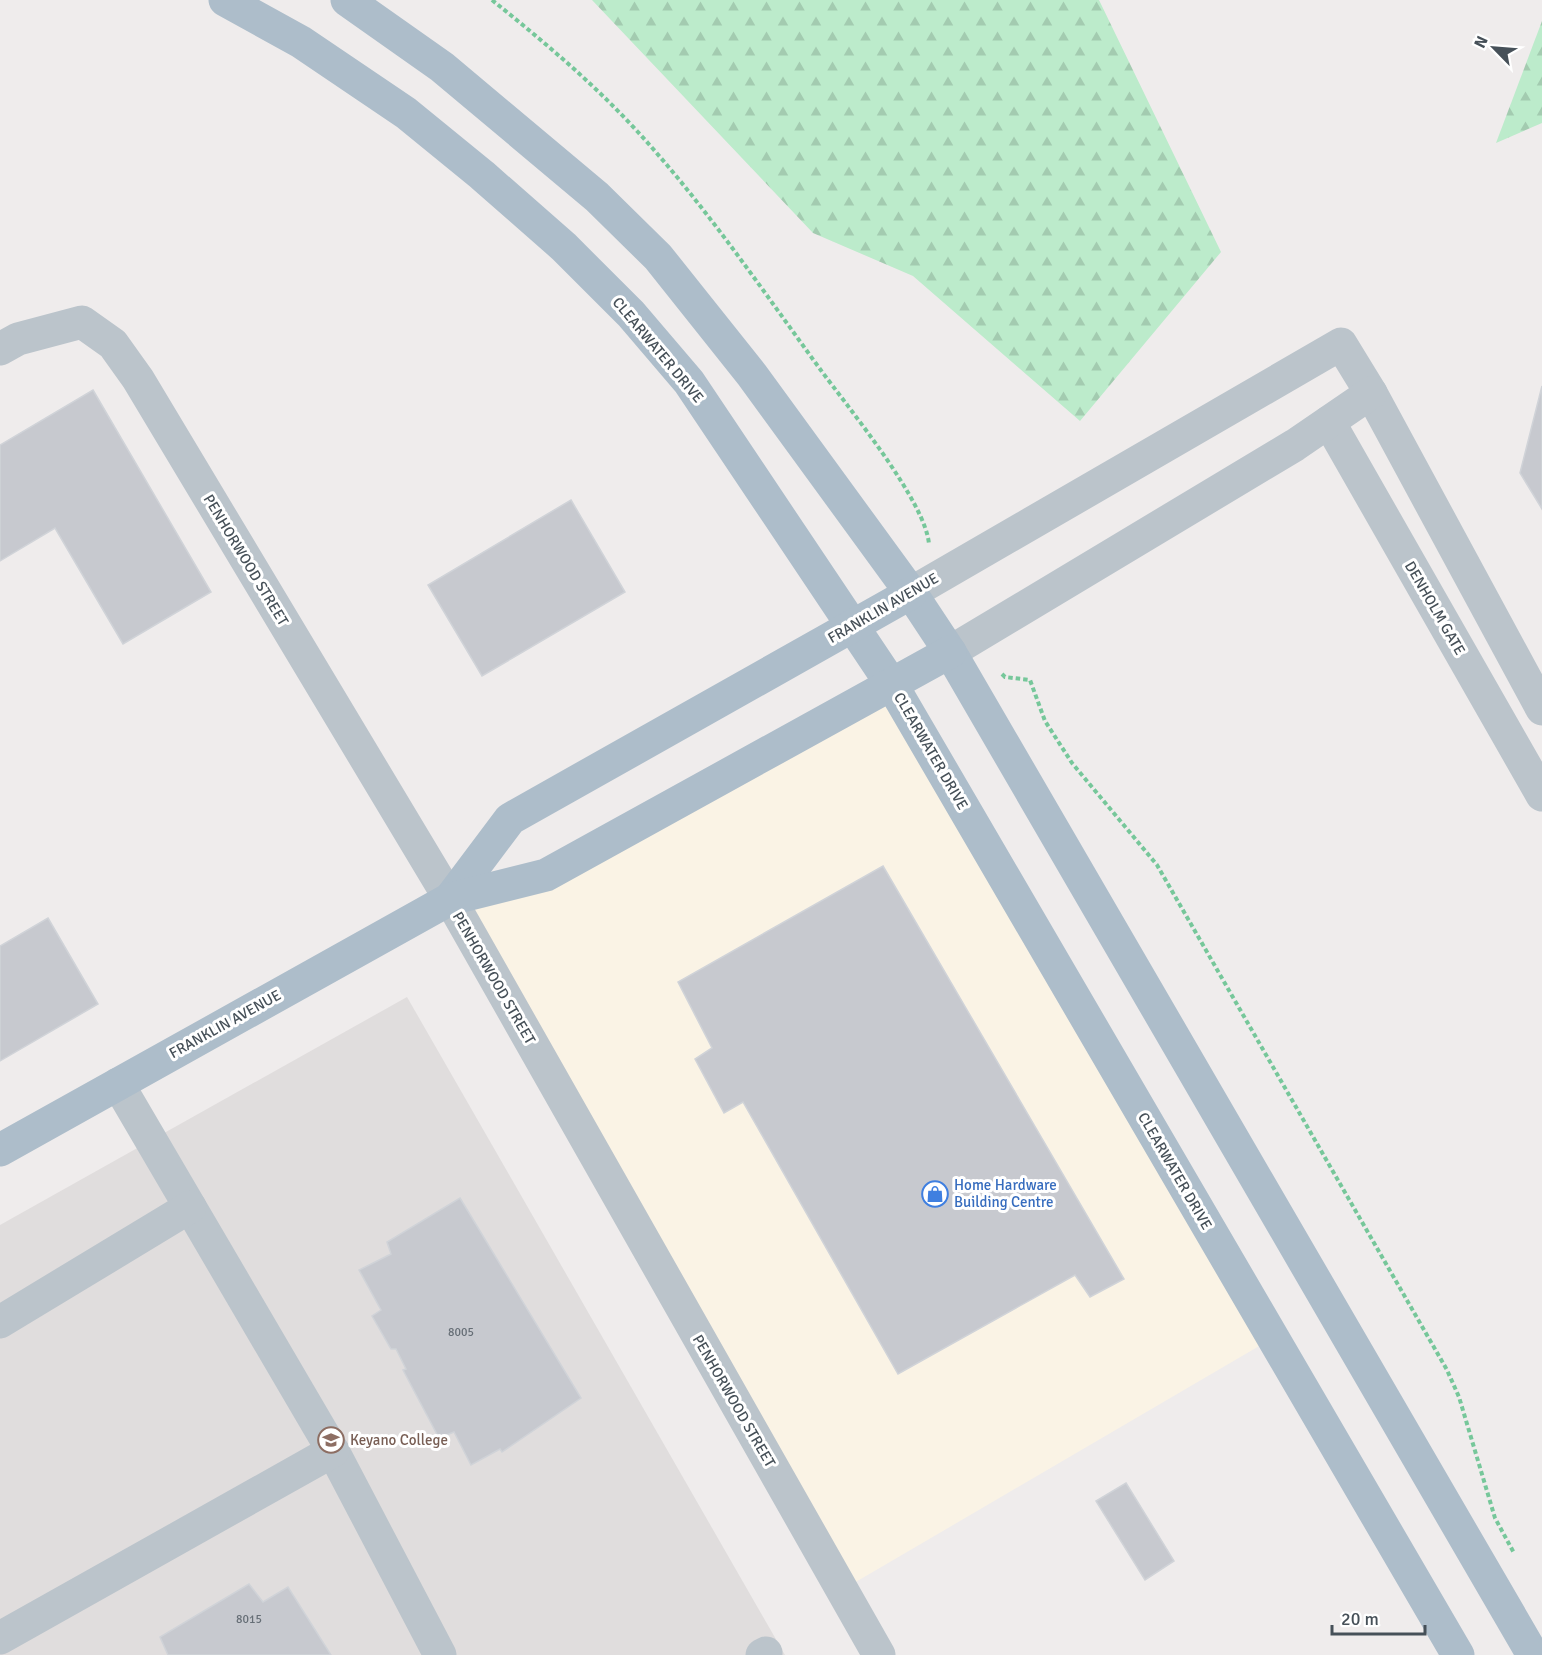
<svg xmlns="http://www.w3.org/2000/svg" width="1542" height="1655" viewBox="0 0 1542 1655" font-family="Signika,sans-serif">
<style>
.commercial{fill:#faf3e5}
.education{fill:#e0dddd}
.forest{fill:url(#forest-firs)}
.building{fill:#c7c9cf;stroke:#d0d3d8;stroke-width:1.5}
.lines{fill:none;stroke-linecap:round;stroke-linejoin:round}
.path{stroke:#76c79a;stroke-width:4;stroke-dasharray:4.5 3;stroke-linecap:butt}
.minor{stroke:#bbc4cb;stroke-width:33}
.major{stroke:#adbdca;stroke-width:33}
.labels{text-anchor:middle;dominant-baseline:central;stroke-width:6;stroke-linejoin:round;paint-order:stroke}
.number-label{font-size:12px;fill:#666e76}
.street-label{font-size:15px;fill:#465058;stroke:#fff}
.shop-label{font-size:15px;fill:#366cbe;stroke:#fff;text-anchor:start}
.education-label{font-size:15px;fill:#785e54;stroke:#fff;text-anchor:start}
</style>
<defs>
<pattern id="forest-firs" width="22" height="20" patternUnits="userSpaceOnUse" patternTransform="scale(1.5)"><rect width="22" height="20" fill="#bcebcb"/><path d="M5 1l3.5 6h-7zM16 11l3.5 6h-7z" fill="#a3cbb0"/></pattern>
</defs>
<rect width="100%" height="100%" fill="#efecec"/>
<!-- commercial -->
<polygon class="commercial" points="892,685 1273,1338 842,1590 450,899 546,875"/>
<!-- education -->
<polygon class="education" points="407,997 785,1655 0,1655 0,1225"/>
<!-- forest -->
<g class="forest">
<polygon points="592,0 1099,0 1221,252 1080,421 913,276 813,233"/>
<polygon points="1542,21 1542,123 1496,143"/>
</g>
<!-- building -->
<g class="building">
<polygon points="1542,386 1542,509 1520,473"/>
<polygon points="93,390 211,592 123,644 55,528 0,561 0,445"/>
<polygon points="571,500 625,592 482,676 428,585"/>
<polygon points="883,866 1124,1279 1090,1297 1075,1275 898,1374 743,1102 724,1113 695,1059 712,1048 678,982"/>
<polygon points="48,918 98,1004 0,1061 0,946"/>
<polygon points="460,1198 581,1398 502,1452 500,1449 471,1465 454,1432 439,1438 403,1370 406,1369 396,1349 391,1349 372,1316 381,1310 359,1270 391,1254 387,1242"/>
<polygon points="1126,1483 1174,1561 1145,1580 1096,1501"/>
<polygon points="249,1584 263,1602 288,1587 331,1655 168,1655 160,1637"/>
</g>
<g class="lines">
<!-- path -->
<g class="path">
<path d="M492 0C543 41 593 83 637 131 704 204 761 288 820 369 847 406 927 503 929 545"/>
<polyline points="1002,674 1005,677 1030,680 1045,721 1072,763 1157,865 1447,1370 1459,1397 1495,1518 1514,1553"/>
</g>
<!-- minor -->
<g class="minor">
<polyline points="0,349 18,339 82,322 113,344 138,379 450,899 879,1655"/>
<polyline points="1329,422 1542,795"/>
<polyline points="911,593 1341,344 1371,393 1542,709"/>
<polyline points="950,652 1295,445 1371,393"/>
<polyline points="118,1084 333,1451 440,1655"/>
<polyline points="0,1322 190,1207"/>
<polyline points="0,1638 333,1451"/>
<polyline points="762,1655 766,1653"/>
</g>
<!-- major -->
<g class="major">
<polyline points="225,0 301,42 406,113 482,175 564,247 631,314 689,382 892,685 1458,1655"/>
<polyline points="347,0 442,67 597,197 658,257 752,375 911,593 950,652 1533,1655"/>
<polyline points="450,899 510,819 911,593"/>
<polyline points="0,1150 450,899 546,875 950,652"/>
</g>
</g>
<!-- icons -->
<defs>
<g id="shop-ring" transform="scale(1.35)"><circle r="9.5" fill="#fff" stroke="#3f7fe0" stroke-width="1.5"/><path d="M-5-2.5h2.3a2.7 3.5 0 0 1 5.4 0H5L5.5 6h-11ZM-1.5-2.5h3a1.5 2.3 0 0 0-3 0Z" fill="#3f7fe0"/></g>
<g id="university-ring" transform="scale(1.35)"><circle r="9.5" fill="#fff" stroke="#8d6e63" stroke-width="1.5"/><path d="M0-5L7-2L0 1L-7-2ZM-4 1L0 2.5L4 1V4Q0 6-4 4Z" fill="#8d6e63"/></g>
</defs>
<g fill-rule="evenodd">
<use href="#shop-ring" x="935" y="1194"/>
<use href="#university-ring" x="331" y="1440"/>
</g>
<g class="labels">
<!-- number labels -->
<g class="number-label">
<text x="461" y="1332">8005</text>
<text x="249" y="1619">8015</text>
</g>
<!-- street labels -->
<g class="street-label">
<text transform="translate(658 350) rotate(50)">CLEARWATER DRIVE</text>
<text transform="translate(246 560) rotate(59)">PENHORWOOD STREET</text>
<text transform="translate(883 608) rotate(-30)">FRANKLIN AVENUE</text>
<text transform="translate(1435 608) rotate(60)">DENHOLM GATE</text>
<text transform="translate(931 751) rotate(60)">CLEARWATER DRIVE</text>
<text transform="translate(494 978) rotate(60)">PENHORWOOD STREET</text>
<text transform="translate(225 1024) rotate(-29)">FRANKLIN AVENUE</text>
<text transform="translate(1175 1171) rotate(60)">CLEARWATER DRIVE</text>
<text transform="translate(734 1401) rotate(60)">PENHORWOOD STREET</text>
</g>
<!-- shop labels -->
<g class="shop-label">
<text x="954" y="1185">Home Hardware<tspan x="954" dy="17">Building Centre</tspan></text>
</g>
<!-- education labels -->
<g class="education-label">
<text x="350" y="1440">Keyano College</text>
</g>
</g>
<!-- north arrow -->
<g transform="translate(1494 48) rotate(295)" stroke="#ffffff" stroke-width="4.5" paint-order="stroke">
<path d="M0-4.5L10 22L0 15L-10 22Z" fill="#465058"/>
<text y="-9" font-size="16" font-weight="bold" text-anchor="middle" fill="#465058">N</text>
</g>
<!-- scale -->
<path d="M1332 1625v9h93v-9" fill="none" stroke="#465058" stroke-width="3"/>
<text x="1341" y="1625" font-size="18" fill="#465058" stroke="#ffffff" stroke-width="4.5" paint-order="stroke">20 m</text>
</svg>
